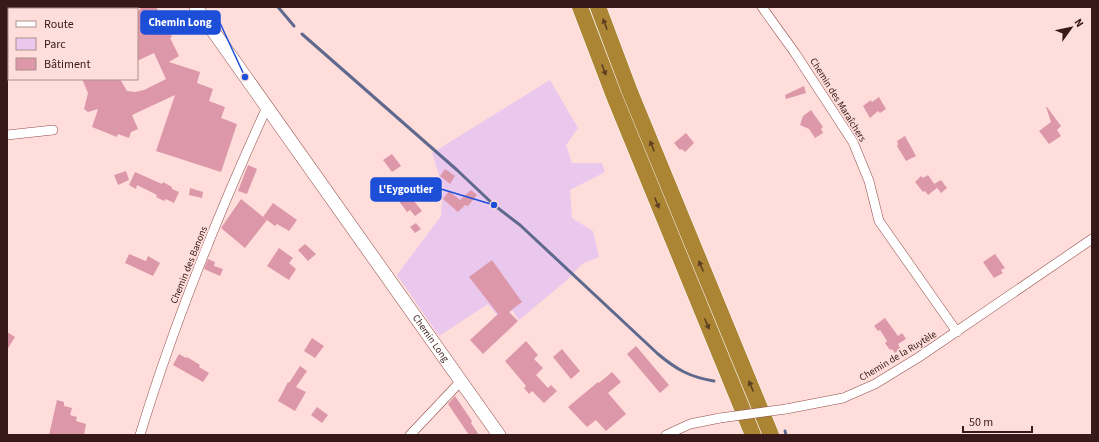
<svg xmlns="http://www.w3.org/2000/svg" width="1099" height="442" viewBox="0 0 1099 442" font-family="'Source Sans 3',sans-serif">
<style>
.green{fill:#eac8ee}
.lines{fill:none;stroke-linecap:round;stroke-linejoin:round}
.stream{stroke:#5f698d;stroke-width:3}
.building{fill:#dc98a9}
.minor-casing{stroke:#924c4a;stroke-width:10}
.secondary-casing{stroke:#924c4a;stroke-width:14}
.motorway-casing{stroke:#fff;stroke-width:17}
.minor{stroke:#fff;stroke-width:9}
.secondary{stroke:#fff;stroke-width:13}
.motorway{stroke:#ab8534;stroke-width:16}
.minor-bridge-casing{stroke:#924c4a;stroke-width:10;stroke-linecap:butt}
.minor-bridge{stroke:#fff;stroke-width:9}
.oneway{fill:#5f3f22}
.labels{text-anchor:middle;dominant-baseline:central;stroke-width:3.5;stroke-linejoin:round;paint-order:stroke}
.street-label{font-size:10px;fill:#361918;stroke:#feddda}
.leader{fill:none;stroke:#1d4ed8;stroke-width:1.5}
.callout-dot{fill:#1d4ed8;stroke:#feddda;stroke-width:1.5}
.callout{fill:#1d4ed8;stroke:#1d4ed8;stroke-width:1.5}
.callout-label{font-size:11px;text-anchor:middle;font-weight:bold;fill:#fff}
</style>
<rect width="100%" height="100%" fill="#feddda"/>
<!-- green -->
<polygon class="green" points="550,80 578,128 566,145 572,163 602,163 605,172 570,190 572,218 593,231 599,257 582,264 567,280 519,320 512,310 501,320 488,304 439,336 397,275 441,216 443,187 432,153"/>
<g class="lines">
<!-- stream -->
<g class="stream">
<polyline points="278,7 294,26"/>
<path d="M302 34 457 170 494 205 520 225 658 354C677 370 690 377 714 381"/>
<polyline points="785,431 786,435"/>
</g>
</g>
<!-- building -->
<g class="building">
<polygon points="142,7 156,7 172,37 170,38 179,56 169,62 200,72 197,83 213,89 209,101 225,107 221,118 237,124 221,172 156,151 175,95 132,115 138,129 131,132 129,138 118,134 117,137 92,127 98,109 88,112 84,109 88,93 82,79 120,79 127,91 135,92 144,90 166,79 154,53 137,61 137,12"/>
<polygon points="804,86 806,93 786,99 785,95"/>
<polygon points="879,97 886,109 880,113 878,111 870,118 863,106 871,100 872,102"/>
<polygon points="1046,107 1047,107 1061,126 1057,130 1061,136 1049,144 1039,131 1051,122"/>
<polygon points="811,110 823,127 821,129 823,133 815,138 809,129 800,125 803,116"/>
<polygon points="686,133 694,143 685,152 682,149 680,150 674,143"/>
<polygon points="905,136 916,156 906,161 897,146 898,144 897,141"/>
<polygon points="392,154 401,166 392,172 383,160"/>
<polygon points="248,165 257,169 247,194 238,191"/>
<polygon points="445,169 455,176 450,184 440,176"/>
<polygon points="126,171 129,180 118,185 114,175"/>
<polygon points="135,172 162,184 163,182 172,187 172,189 179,192 174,203 166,199 164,201 156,197 157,195 137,185 136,189 129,185"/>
<polygon points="928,175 937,188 928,195 925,191 923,192 915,182 921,176 923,178"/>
<polygon points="941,180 947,188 941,193 934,184"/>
<polygon points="190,188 203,192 202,198 189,195"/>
<polygon points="405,190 422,211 415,216 410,210 407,212 396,197"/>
<polygon points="471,190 477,195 468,206 465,205 458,212 443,199 449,191 460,200"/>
<polygon points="241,199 267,220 245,248 221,228"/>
<polygon points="273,203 297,220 289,231 277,224 275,226 263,217"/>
<polygon points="416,223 421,229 415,233 410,227"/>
<polygon points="305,244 316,254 308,261 298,250"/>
<polygon points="279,248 293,258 289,263 296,269 289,280 267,266"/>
<polygon points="129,254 146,261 148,256 160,263 153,276 125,263"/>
<polygon points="995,254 1005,268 1001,270 1003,273 994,278 983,262"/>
<polygon points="208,259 215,262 214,266 223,269 220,276 204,269"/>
<polygon points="492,260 522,302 509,312 518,321 483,354 470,340 498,314 469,277"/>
<polygon points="885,318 898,336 902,333 906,339 898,344 900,348 895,353 892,349 890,350 885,343 887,341 880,330 878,331 874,326"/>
<polygon points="7,332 15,337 7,350"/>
<polygon points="312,338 324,346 315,358 304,351"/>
<polygon points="526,341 538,355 534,359 543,368 536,375 548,388 551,385 557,391 544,403 532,391 529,394 524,388 526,386 505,361"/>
<polygon points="636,346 669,385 660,393 627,354"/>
<polygon points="562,349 580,371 571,379 553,357"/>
<polygon points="179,354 186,358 187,357 200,365 199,367 209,373 203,382 173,365"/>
<polygon points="300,366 307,371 296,387 306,392 295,411 278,401 288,382 289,383"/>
<polygon points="612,372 621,382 608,393 626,414 606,431 596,420 587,427 568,407 598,382 599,383"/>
<polygon points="455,396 472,421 471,423 479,435 469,435 448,404"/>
<polygon points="57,400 64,402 64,406 72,408 70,415 77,417 76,421 86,424 84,435 49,435"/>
<polygon points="317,407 328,415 322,423 311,415"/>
</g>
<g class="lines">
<!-- minor casing -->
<g class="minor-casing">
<g id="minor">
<polyline points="762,7 795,53 853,142 869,181 879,221 957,332"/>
<polyline points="7,135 53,130"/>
<polyline points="786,409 843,398 875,384 919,357 1092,239"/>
<path d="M140 435C174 323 218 214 267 107"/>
<polyline points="410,435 461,381"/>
<polyline points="666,435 690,424 720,418"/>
</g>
</g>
<!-- secondary casing -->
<g class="secondary-casing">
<g id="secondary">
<path id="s1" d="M196 7 499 435"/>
</g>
</g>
<!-- motorway casing -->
<g class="motorway-casing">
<g id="motorway">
<polyline points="580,7 614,96 753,435"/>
<polyline points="598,7 630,92 771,435"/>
</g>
</g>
<!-- minor -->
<use href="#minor" class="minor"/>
<!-- secondary -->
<use href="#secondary" class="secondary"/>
<!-- motorway -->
<use href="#motorway" class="motorway"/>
<!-- minor-bridge casing -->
<g class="minor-bridge-casing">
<polyline id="minor-bridge" points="720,418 786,409"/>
</g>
<!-- minor-bridge -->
<use href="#minor-bridge" class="minor-bridge"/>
</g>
<!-- one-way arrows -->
<defs><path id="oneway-solid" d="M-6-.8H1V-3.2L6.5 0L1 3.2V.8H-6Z"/></defs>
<g class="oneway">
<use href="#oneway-solid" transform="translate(605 24) rotate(-111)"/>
<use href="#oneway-solid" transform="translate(604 70) rotate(69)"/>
<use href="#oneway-solid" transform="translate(652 146) rotate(-112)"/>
<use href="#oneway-solid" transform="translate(657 203) rotate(68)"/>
<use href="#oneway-solid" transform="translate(701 266) rotate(-113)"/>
<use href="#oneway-solid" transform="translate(707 324) rotate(67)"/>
<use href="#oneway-solid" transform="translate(751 386) rotate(-113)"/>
</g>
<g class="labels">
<!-- street labels -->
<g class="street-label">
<text transform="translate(838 100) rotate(58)">Chemin des Maraîchers</text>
<text transform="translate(189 265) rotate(-68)">Chemin des Banons</text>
<text stroke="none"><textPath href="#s1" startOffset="406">Chemin Long</textPath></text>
<text transform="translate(898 356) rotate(-31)">Chemin de la Ruytèle</text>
</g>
</g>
<!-- callouts -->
<path class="leader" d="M245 77L220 23M494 205L441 189"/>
<g class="callout-dot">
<circle cx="245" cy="77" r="4"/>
<circle cx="494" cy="205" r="4"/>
</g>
<g class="callout">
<rect x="141" y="11" width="79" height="23" rx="4"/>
<rect x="371" y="178" width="70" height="23" rx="4"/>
</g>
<g class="callout-label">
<text x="180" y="26">Chemin Long</text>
<text x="406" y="193">L'Eygoutier</text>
</g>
<!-- border -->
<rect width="1099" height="442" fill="none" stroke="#361918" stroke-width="16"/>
<!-- legend -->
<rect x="8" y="8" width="130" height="72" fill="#feddda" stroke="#ae8f8c"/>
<rect x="16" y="21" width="20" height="6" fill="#ffffff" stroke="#ae8f8c"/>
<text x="44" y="28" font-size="12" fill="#361918">Route</text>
<rect x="16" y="38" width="20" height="12" fill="#eac8ee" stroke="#ae8f8c"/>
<text x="44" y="48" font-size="12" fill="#361918">Parc</text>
<rect x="16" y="58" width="20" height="12" fill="#dc98a9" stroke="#ae8f8c"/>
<text x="44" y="68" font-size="12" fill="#361918">Bâtiment</text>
<!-- north arrow -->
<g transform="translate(1071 28) rotate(57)" stroke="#feddda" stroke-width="3" paint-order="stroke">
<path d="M0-3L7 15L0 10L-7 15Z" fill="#361918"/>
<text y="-6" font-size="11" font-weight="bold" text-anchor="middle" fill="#361918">N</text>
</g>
<!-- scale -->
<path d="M963 426v6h69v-6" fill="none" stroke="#361918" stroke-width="2"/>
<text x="969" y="426" font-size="12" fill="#361918" stroke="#feddda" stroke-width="3" paint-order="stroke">50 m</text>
</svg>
